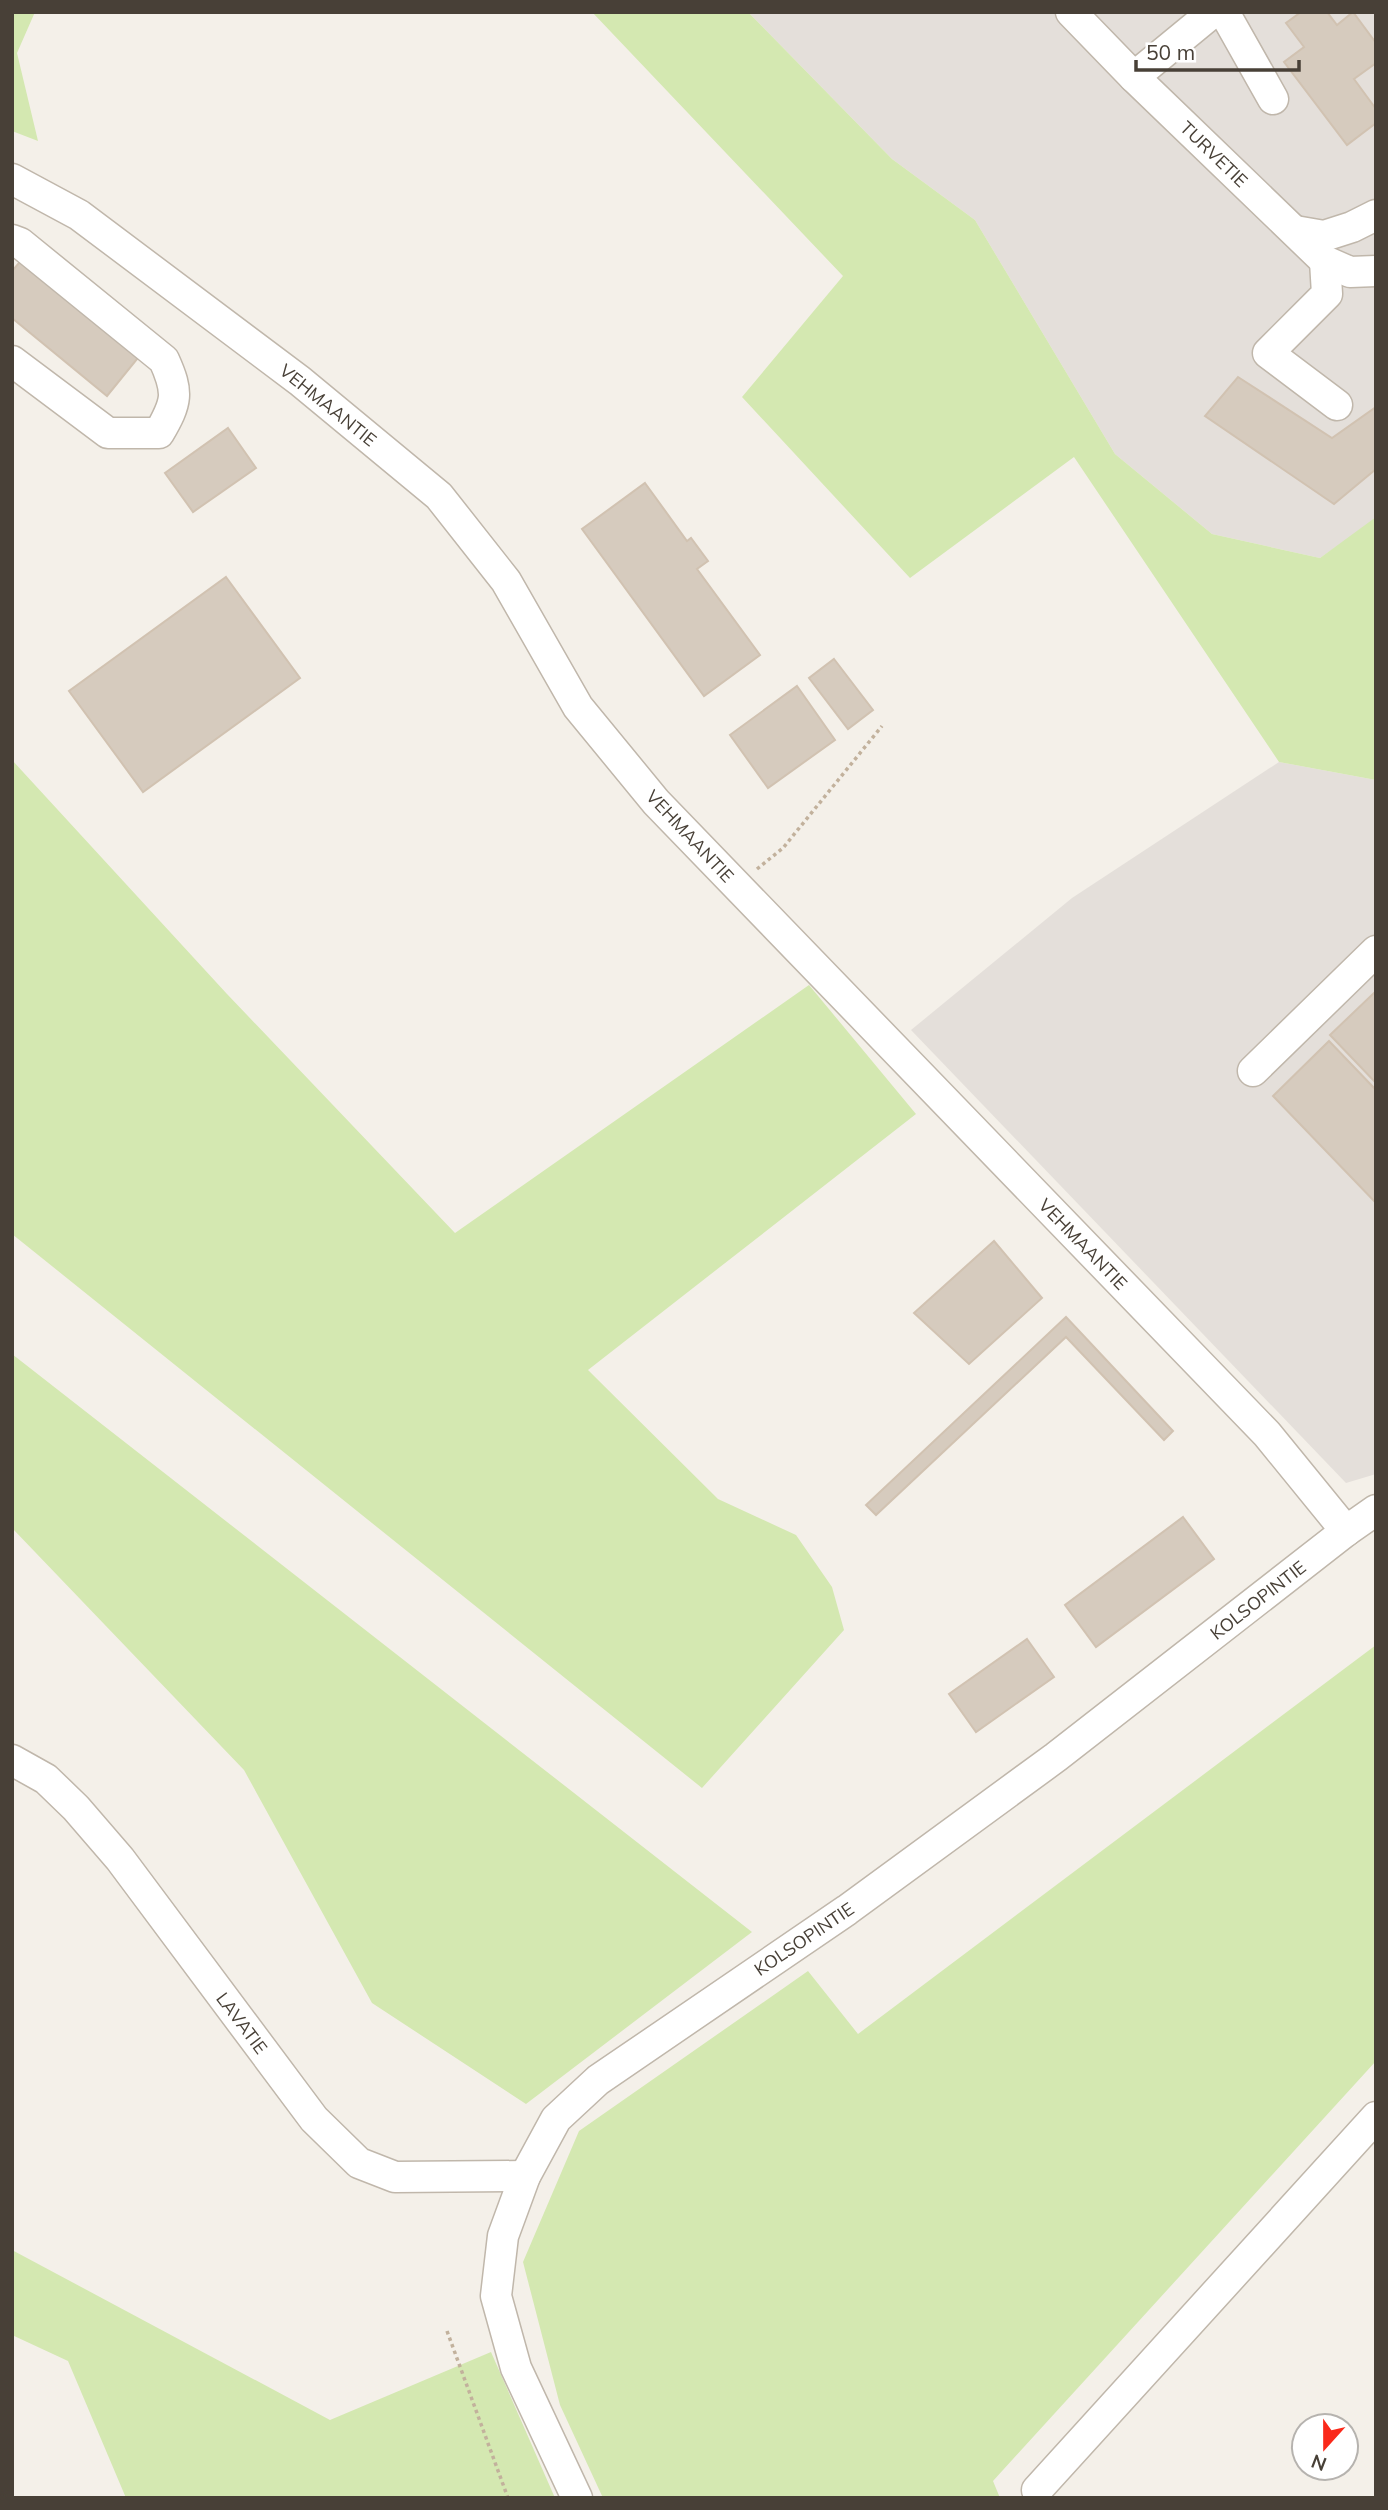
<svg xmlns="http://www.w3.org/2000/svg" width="1388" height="2510" viewBox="0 0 1388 2510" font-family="Mulish,sans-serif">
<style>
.industrial{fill:#e4dfda}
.green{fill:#d4e8b1}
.building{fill:#d6cbbe;stroke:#d1c2b1;stroke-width:2}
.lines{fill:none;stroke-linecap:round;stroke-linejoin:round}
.minor-casing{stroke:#c0b7ab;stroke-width:33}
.path{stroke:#c2b19c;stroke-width:3.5;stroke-dasharray:3.5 3.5;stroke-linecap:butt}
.minor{stroke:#fff;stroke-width:30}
.labels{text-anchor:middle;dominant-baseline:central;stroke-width:7;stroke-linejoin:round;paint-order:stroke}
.street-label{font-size:18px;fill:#484037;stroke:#fff}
</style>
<rect width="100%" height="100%" fill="#f4f0e9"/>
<!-- industrial -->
<g class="industrial">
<polygon points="748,12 1376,12 1376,519 1320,558 1212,534 1115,454 975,220 892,159"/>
<polygon points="1279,762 1376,780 1376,1474 1346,1483 911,1030 1072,898"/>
</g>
<!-- green -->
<g class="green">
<polygon points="12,12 35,12 17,53 38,141 12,131"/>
<polygon points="592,12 748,12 892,159 975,220 1115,454 1212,534 1320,558 1376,517 1376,780 1279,762 1074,457 910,578 742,397 843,276"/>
<polygon points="12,760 227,994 455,1233 809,985 916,1114 588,1370 718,1499 796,1535 832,1587 844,1630 702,1788 12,1234"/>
<polygon points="12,1354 752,1932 526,2104 372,2003 244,1770 12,1528"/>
<polygon points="1376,1645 1376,2061 993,2481 1000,2498 603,2498 560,2405 523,2262 579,2131 808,1971 858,2034"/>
<polygon points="12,2250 330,2420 491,2352 555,2498 126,2498 68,2361 12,2335"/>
</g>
<!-- building -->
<g class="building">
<polygon points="1301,12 1327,12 1337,25 1353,12 1376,43 1376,63 1354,79 1376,109 1376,123 1347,145 1284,62 1304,47 1286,23"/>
<polygon points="25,256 142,353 107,396 12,318 12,271"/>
<polygon points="1238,377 1332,438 1376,407 1376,469 1334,504 1205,416"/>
<polygon points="228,428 256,468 193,512 165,473"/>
<polygon points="645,483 687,541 691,538 708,561 697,569 760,655 704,696 582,529"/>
<polygon points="226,577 300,678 143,792 69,691"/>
<polygon points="834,659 873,710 848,729 809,678"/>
<polygon points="797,686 835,740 768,788 730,735"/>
<polygon points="1376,991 1376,1083 1330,1035"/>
<polygon points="1329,1041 1376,1090 1376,1203 1273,1096"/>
<polygon points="994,1241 1042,1298 969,1364 914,1313"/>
<polygon points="1066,1317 1173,1431 1164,1440 1066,1337 876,1515 866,1505"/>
<polygon points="1183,1517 1214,1559 1096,1647 1065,1605"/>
<polygon points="1027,1639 1054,1677 976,1732 949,1694"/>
</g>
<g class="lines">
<!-- minor casing -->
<g class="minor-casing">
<g id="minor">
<polyline points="1071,12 1134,77 1325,261 1350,272 1376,271"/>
<polyline points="1224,12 1273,99"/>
<polyline points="1134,77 1213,12"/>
<polyline points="12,179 79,215 300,381 439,496 506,581 578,707 656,802 1267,1434 1346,1531"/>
<polyline points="1295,231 1324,236 1352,227 1376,215"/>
<path d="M12 240 20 243 164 360C179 393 177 402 159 433H108L12 361"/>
<polyline points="1325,261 1327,294 1268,353 1337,405"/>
<polyline points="1253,1071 1376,951"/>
<polyline points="12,1760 46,1779 76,1808 120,1859 314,2119 359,2163 395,2177 525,2176"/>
<polyline points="1037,2490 1376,2117"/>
<polyline points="577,2498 516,2368 496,2296 503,2236 525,2176 556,2119 598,2080 847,1910 1056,1757 1346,1531 1376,1510"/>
</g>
</g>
<!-- path -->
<g class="path">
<polyline points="757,869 783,848 882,726"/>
<polyline points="447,2331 508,2498"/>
</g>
<!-- minor -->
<use href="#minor" class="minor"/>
</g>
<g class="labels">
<!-- street labels -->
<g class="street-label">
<text transform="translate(1214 154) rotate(44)">TURVETIE</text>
<text transform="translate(328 405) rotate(39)">VEHMAANTIE</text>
<text transform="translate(690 836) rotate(47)">VEHMAANTIE</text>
<text transform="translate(1083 1244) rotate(46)">VEHMAANTIE</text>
<text transform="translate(1258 1600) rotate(-38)">KOLSOPINTIE</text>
<text transform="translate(804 1939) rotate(-34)">KOLSOPINTIE</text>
<text transform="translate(242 2023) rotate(53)">LAVATIE</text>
</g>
</g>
<!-- border -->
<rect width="1388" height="2510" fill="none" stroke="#484037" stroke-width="28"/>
<!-- north arrow -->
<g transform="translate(1325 2447) rotate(201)"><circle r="33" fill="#ffffff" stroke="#b6b3af" stroke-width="2"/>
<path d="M0-5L12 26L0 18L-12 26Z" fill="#fa291a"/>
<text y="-10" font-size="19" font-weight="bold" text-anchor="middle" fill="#484037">N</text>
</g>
<!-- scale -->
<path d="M1136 60v10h163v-10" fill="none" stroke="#484037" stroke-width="3.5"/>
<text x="1146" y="60" font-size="21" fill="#484037" stroke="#ffffff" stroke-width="5" paint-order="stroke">50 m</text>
</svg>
